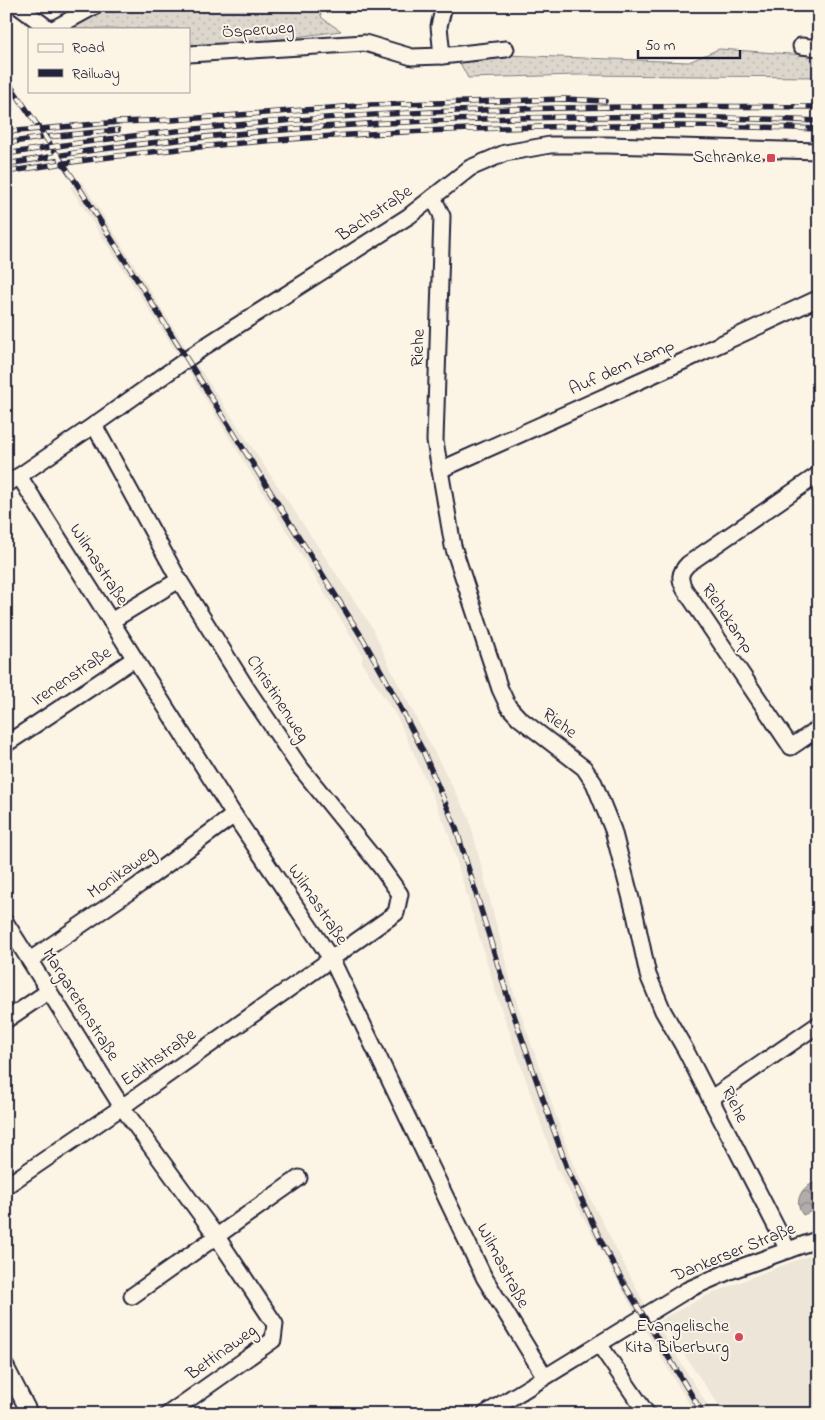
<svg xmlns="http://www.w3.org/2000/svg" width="825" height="1420" viewBox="0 0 825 1420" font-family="'Indie Flower',sans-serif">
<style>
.built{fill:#ece5d8}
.grass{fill:url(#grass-dots);stroke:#7f7c84}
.water{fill:url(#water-waves);stroke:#78757e}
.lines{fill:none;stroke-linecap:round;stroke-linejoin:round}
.street-casing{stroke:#22223b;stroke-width:19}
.street{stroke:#fcf5e5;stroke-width:15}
.rail-casing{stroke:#22223b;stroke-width:5.5}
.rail{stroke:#fcf5e5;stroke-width:4;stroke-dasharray:11;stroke-linecap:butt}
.poi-dot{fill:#d1495b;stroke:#fcf5e5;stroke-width:2}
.labels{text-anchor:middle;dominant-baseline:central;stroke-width:4;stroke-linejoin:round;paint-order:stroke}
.street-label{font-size:18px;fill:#22223b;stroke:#fcf5e5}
.poi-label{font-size:18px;fill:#22223b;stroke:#fcf5e5;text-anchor:end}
</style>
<defs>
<pattern id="grass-dots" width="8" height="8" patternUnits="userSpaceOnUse" patternTransform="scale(1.25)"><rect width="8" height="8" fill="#dcd6cc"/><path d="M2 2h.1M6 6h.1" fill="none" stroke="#bcb7b0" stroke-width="1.8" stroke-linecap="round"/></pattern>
<pattern id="water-waves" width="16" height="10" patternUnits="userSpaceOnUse" patternTransform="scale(1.25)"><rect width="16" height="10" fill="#b2adab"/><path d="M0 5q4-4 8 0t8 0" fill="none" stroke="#908c8c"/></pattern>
</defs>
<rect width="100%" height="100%" fill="#fcf5e5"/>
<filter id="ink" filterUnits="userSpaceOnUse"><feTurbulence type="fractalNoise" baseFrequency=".02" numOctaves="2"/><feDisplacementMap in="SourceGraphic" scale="10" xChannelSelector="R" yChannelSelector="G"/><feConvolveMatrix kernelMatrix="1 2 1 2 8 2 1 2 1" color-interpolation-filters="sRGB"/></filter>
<g filter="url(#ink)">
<!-- built -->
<g class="built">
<polygon points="81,181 88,191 186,348 177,353 70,187"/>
<polygon points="197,365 373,629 393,674 469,818 514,994 573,1165 646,1307 713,1414 695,1414 635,1313 556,1167 497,996 447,829 414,754 398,719 362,663 362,654 189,372"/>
<polygon points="819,1252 819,1407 809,1414 725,1414 660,1320 704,1297 762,1273"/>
</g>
<!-- grass -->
<g class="grass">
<polygon points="109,6 318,6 322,18 341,31 251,43 189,47 189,29 68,29"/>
<polygon points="719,49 819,56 819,77 578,75 468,78 459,61 506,55 689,62"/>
</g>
<!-- water -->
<path class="water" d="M816 1183 819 1184V1208L803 1215C793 1203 801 1185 816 1183Z"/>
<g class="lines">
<!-- street casing -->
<g class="street-casing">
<g id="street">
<polyline points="18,6 49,29"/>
<polyline points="53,29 95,6"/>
<polyline points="801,46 819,48"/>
<polyline points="189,54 365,43 412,57 442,56 506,49"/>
<polyline points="442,56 439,26 444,6"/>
<polyline points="433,197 442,216 435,441 453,546 500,689 508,706 519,718 584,768 594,783 613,830 635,914 648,975 663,1011 685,1049 788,1250"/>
<polyline points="440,470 684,361 819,298"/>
<path d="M819 474 688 564C679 573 679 579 685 590L791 747 819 728"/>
<polyline points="19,476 234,815 332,960 484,1277 545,1377"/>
<polyline points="6,485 94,425 207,345 409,216 470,168 505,153 550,145 607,145 819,151"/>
<polyline points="111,621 179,580"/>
<polyline points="6,744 134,659"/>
<polyline points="6,923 122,1107 217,1237 275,1324 273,1340 168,1414"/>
<polyline points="30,960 139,885 234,815"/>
<polyline points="6,1020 49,991"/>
<polyline points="710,1099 819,1024"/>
<polyline points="6,1186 122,1107 396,913 400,894 380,866 299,766 247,689 179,580 94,425"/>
<polyline points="132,1296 299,1178"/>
<polyline points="599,1344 647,1414"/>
<polyline points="6,1367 30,1414"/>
<polyline points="485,1414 687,1290 730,1271 819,1239"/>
</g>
</g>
<!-- street -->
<use href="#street" class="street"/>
<!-- rail casing -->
<g class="rail-casing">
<g id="rail">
<polyline points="6,79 75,181 363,639 385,678 423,751 456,828 508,998 567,1168 602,1243 623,1282 703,1414"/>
<polyline points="6,132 119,122 172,120 370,105 564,99 605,101"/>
<polyline points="6,143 47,137 118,130"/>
<path d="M6 154C274 110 548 104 819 107"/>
<path d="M6 164C33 160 60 155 87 151 329 118 575 111 819 121"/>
<path d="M6 172C171 145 337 133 504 128 609 125 714 125 819 129"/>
</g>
</g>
<!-- rail -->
<use href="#rail" class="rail"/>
</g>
</g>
<!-- markers -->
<g class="poi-dot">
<rect x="766" y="153" width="10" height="10" rx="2.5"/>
<circle cx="739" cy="1337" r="5"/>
</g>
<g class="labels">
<!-- street labels -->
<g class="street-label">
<text transform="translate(258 31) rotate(-4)">Ösperweg</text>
<text transform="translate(375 214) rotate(-34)">Bachstraße</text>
<text transform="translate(419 348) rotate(-88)">Riehe</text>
<text transform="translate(622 368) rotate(-24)">Auf dem Kamp</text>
<text transform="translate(98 565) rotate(57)">Wilmastraße</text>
<text transform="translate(727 619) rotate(56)">Riehekamp</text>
<text transform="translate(72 677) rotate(-34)">Irenenstraße</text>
<text transform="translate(277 699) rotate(57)">Christinenweg</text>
<text transform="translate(559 724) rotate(37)">Riehe</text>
<text transform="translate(122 873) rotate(-35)">Monikaweg</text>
<text transform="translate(317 905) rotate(56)">Wilmastraße</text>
<text transform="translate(80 1005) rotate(58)">Margaretenstraße</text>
<text transform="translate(159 1058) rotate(-35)">Edithstraße</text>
<text transform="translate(734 1105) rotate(63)">Riehe</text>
<text transform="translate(734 1253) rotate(-22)">Dankerser Straße</text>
<text transform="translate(502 1266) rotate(62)">Wilmastraße</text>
<text transform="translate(222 1353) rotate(-36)">Bettinaweg</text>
</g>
<!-- poi labels -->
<g class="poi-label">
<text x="761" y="158">Schranke</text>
<text x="729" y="1327">Evangelische<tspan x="729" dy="21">Kita Biberburg</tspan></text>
</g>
</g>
<!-- margin -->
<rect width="825" height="1420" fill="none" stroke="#fcf5e5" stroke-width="25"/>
<rect x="12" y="12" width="800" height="1395" fill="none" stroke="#22223b" stroke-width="2" filter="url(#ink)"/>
<!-- legend -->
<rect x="28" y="28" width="162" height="65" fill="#fcf5e5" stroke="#a5a1a1"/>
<rect x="38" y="44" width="25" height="8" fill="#fcf5e5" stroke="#a5a1a1"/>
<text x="72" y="52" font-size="15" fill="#22223b">Road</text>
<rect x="38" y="69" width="25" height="8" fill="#22223b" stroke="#a5a1a1"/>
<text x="72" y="78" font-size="15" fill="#22223b">Railway</text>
<!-- scale -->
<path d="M638 50v8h102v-8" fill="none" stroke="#22223b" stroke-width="2.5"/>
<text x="645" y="50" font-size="15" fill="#22223b" stroke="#fcf5e5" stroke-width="4" paint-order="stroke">50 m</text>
</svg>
